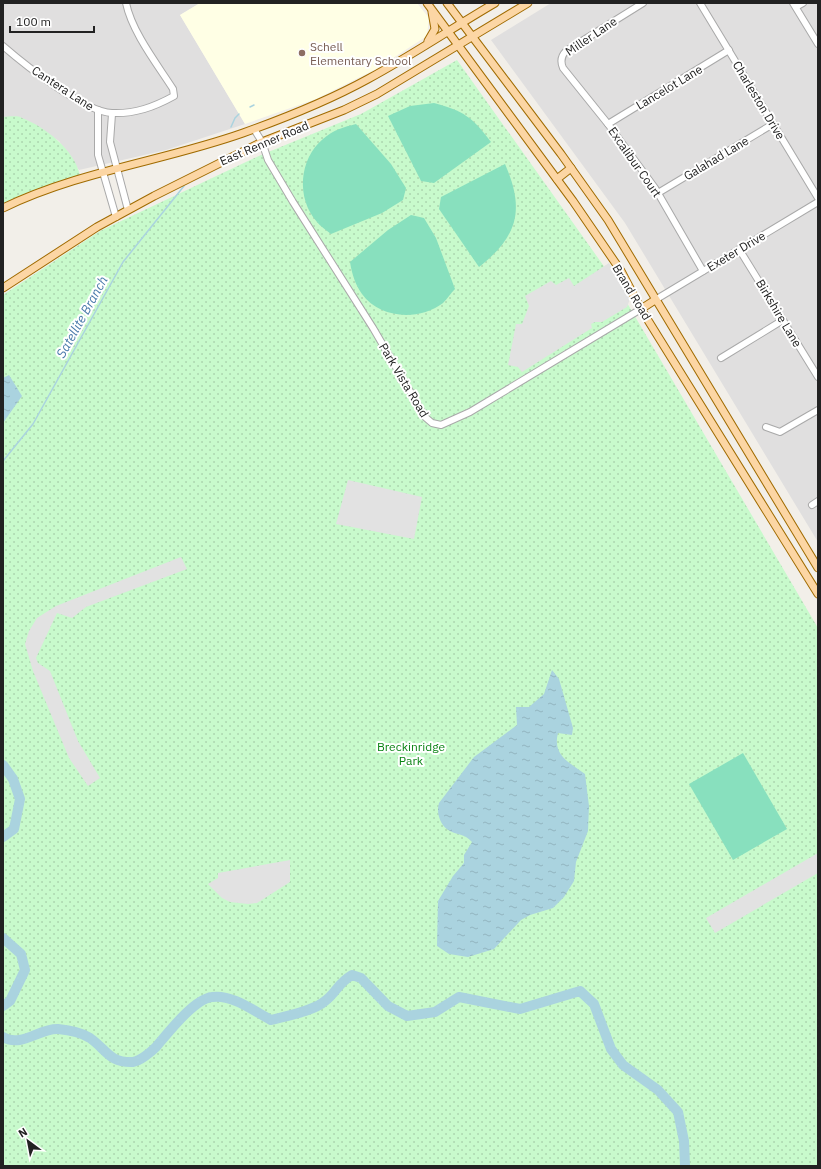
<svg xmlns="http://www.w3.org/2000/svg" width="821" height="1169" viewBox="0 0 821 1169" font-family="'IBM Plex Sans',sans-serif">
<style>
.residential{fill:#e0dfdf}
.education{fill:#ffffe5}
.park{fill:url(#park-dots)}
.pitch{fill:#88e0be}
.parking{fill:#e2e2e2}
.water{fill:url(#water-ripples)}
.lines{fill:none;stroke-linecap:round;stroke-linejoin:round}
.stream{stroke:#aad3df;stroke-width:1.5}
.river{stroke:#aad3df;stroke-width:10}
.minor-casing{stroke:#a9a9a9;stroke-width:8}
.major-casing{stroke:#a06b00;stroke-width:9}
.minor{stroke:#fff;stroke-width:6}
.major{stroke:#fcd6a4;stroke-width:7}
.education-dot{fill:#8d6e63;stroke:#fff;stroke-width:1.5}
.labels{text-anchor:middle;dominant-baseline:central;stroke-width:4;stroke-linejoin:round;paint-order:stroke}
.street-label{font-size:12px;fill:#222;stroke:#fff}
.education-label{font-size:12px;fill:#785e54;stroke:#fff;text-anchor:start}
.park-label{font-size:12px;fill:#0c8416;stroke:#fff}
.water-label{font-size:13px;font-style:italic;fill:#4a7aab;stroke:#fff}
</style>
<defs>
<pattern id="park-dots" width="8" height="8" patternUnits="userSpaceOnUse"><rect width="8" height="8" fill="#c8facc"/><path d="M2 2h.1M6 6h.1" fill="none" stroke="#acd6af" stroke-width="1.8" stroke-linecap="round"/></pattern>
<pattern id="water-ripples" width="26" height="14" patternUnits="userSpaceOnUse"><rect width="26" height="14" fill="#aad3df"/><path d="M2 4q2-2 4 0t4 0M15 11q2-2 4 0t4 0" fill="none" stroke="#92b5bf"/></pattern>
</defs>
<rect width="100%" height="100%" fill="#f2efe9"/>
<!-- residential -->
<g class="residential">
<polygon points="3,3 200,3 180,15 245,124 166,150 79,170 59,141 20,117 3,117"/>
<polygon points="551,3 818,3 818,542 625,223 491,40"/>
</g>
<!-- education -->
<polygon class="education" points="200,3 417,3 429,18 427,36 376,69 316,99 245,124 180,15"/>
<!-- park -->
<g class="park">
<polygon points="457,60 613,279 818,628 818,1166 3,1166 3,295 100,231 261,155 361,114"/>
<path d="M3 117C9 117 17 115 22 118 45 127 74 149 80 175L3 203Z"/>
</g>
<!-- pitch -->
<g class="pitch">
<path d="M434 103C464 111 472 117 491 142L434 183 421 181 388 116 410 106Z"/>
<path d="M356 124 391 164 406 188 403 200 382 213 331 234C326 230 320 226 317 222 296 198 299 159 323 139 333 130 344 127 356 124Z"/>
<path d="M505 164C525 210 518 236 479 267L439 209 441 197Z"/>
<path d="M411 215 424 218 436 238 455 289C451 293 447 299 443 303 419 321 380 319 362 294 355 284 352 274 350 262L388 230Z"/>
<polygon points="743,753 787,829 733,860 689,784"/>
</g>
<!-- parking -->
<g class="parking">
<polygon points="609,263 630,299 627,307 602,322 595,322 591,324 592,328 522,372 518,367 508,365 516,324 522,324 529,306 525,296 551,281 556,285 569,278 574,286"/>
<polygon points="348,480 422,497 414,539 336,524"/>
<polygon points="181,557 187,569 86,607 72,618 57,613 36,658 38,663 50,671 78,741 100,778 88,786 69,758 33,671 25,644 29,631 37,618 56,606"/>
<polygon points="818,853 818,873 715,933 706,918"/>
<polygon points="290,860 290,882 257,903 248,904 230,902 222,898 208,884 218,878 218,873"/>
</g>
<!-- water -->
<g class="water">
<polygon points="9,375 22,396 3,423 3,378"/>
<path d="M552 670 559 679 573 728 572 735 558 733C552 755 570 763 585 774L589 806 588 831 576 862 574 881 564 897 553 908 530 915 521 920 494 949 468 957 449 954 437 946 438 901 453 876 464 863V855L472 842C464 833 459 836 450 831 440 826 436 813 439 803L474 757 517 725 516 707H529L544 694Z"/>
</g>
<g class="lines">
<!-- stream -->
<g class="stream">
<polyline points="250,107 254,105"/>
<polyline points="231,127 235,118 239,114"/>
<polyline points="3,461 33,424 123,262 184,186"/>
</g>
<!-- river -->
<g class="river">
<polyline points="3,765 13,779 20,799 14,829 3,837"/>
<polyline points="3,938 21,954 25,970 10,1001 3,1006"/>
<path d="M3 1037C21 1048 40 1028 58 1029 69 1030 81 1032 90 1038 107 1050 109 1063 133 1062 140 1061 151 1052 156 1047 168 1033 194 999 212 997 232 994 254 1011 271 1020 286 1016 314 1011 325 1001 337 992 337 984 352 975L361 978 388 1006 407 1016 435 1012 459 997 520 1009 580 991 594 1004 611 1049 623 1065 658 1090 678 1112 684 1141 685 1166"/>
</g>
<!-- minor casing -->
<g class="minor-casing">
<g id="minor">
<path d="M643 3 566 51C561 56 560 61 563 68L608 124 655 188 703 271"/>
<polyline points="700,3 818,198"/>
<polyline points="793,3 818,44"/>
<polyline points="796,7 803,3"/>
<path d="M3 46C25 65 84 112 112 113 135 114 154 107 174 96L173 89C157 64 132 32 126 3"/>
<polyline points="98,110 98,155 116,217"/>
<polyline points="112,114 110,142 128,210"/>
<polyline points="608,124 729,50"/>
<polyline points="254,129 262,142 268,160 293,202 373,328 425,417 432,423 441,425 470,412 641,309"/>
<polyline points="658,193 773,124"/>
<polyline points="739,249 818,377"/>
<polyline points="655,300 818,202"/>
<polyline points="721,358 783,320"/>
<polyline points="766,427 780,432 818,410"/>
<polyline points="812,505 818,501"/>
</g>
</g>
<!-- major casing -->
<g class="major-casing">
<g id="major">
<polyline points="427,3 573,201 621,271 641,309 818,594"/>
<polyline points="447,3 561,154 608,220 818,568"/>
<polyline points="428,41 435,29 432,12"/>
<polyline points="557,179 571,168"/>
<path d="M3 208C79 171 164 161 243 133 285 118 328 101 368 79 411 56 452 28 495 3"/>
<polyline points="3,288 97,227 154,196 262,142 344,110 377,94 528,3"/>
<polyline points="641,309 655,300"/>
</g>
</g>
<!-- minor -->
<use href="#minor" class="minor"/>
<!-- major -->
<use href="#major" class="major"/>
</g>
<!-- markers -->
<circle class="education-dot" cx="302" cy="53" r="4"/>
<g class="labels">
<!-- street labels -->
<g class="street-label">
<text transform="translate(591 36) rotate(-34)">Miller Lane</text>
<text transform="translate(669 87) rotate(-31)">Lancelot Lane</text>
<text transform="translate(63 88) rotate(33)">Cantera Lane</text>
<text transform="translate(759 100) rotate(59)">Charleston Drive</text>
<text transform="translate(264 143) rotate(-23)">East Renner Road</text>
<text transform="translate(716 158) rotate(-31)">Galahad Lane</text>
<text transform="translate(635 162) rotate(55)">Excalibur Court</text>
<text transform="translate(736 251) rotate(-31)">Exeter Drive</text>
<text transform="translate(632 292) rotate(59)">Brand Road</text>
<text transform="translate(779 313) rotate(59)">Birkshire Lane</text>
<text transform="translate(404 380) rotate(59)">Park Vista Road</text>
</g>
<!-- education labels -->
<g class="education-label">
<text x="310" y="46">Schell<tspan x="310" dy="14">Elementary School</tspan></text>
</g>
<!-- park labels -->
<g class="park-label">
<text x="411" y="746">Breckinridge<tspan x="411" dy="14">Park</tspan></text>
</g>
<!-- water labels -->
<g class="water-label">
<text transform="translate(82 317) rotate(-61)">Satellite Branch</text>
</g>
</g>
<!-- border -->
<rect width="821" height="1169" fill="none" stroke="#222222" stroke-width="8"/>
<!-- north arrow -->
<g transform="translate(28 1141) rotate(328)" stroke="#ffffff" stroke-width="3" paint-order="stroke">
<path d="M0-3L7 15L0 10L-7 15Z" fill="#222222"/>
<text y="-6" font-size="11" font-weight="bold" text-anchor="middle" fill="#222222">N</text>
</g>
<!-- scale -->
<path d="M10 26v6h84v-6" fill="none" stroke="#222222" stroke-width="2"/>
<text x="16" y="26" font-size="12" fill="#222222" stroke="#ffffff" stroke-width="3" paint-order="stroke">100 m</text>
</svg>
